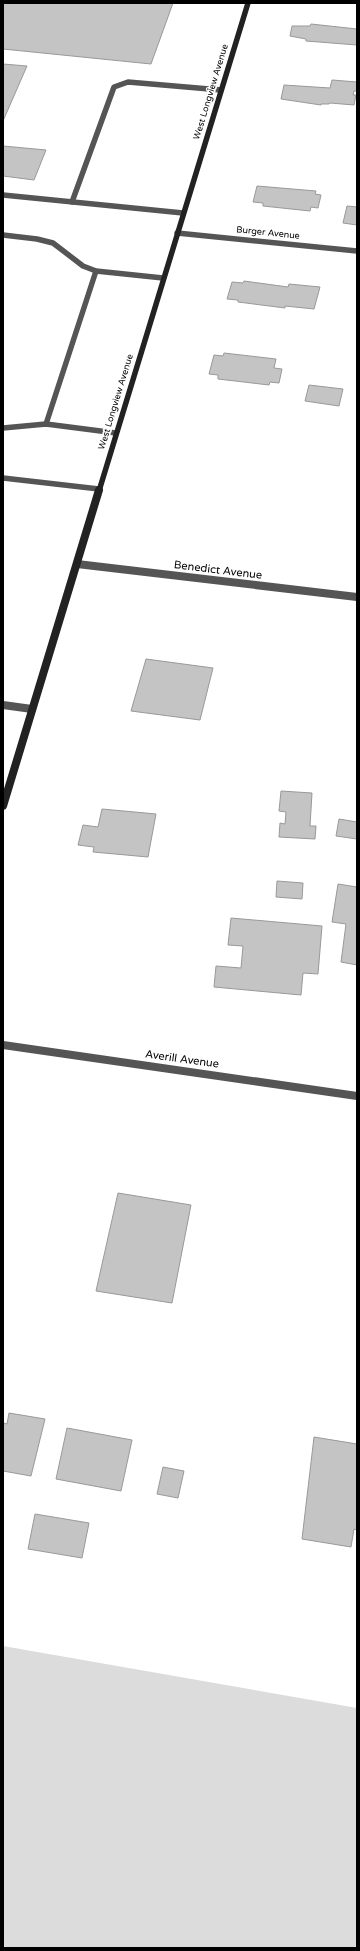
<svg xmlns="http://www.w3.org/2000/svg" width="360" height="1951" viewBox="0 0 360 1951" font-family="'Varela Round',sans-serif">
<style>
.green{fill:#dcdcdc}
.building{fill:#c4c4c4;stroke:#999}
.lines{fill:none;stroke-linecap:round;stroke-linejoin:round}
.lane-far1{stroke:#555;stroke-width:5.5}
.lane{stroke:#555;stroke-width:8}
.street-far1{stroke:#555;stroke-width:5.5}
.street{stroke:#555;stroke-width:8}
.secondary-far1{stroke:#222;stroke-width:5.5}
.secondary{stroke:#222;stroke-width:8}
.labels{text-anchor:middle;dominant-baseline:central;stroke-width:3.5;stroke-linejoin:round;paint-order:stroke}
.far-street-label{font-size:9px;fill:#000;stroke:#fff}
.street-label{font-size:11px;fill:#000;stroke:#fff}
</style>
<rect width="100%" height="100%" fill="#fff"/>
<!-- green -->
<polygon class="green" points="3,1646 357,1708 357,1948 3,1948"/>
<!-- building -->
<g class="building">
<polygon points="3,3 173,3 151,64 3,49"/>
<polygon points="311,24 357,29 357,45 306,41 306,39 290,36 292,26 310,26"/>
<polygon points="3,64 27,66 3,121"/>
<polygon points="332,80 357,82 357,91 354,91 353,95 356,95 354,105 330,103 329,104 321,104 321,105 281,99 284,85 330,88"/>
<polygon points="3,146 46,150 34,180 3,176"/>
<polygon points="257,186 316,191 315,194 321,195 318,208 311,207 310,211 263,206 263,203 253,202"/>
<polygon points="347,206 357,207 357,225 343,223"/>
<polygon points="244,281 288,287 289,284 320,287 314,309 285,306 285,308 238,302 238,300 227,299 232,282 243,283"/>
<polygon points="224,353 276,359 274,368 282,369 279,383 270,382 269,385 218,379 218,375 209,374 214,355 223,356"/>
<polygon points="309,385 343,389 339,406 305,401"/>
<polygon points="146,659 213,668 200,720 131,711"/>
<polygon points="281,791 312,793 310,826 316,826 315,839 279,837 280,823 285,824 286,812 279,811"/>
<polygon points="102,809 156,814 148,857 93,852 94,847 78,845 83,825 98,827"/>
<polygon points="339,819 357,822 357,839 336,836"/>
<polygon points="277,881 303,883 302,899 276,897"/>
<polygon points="338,884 357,887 357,965 341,962 346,924 332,922"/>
<polygon points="231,918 322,926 318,974 303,973 301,995 214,987 216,966 241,968 243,946 228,945"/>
<polygon points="118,1193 191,1205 172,1303 96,1291"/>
<polygon points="9,1413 45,1419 31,1476 3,1471 3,1423 7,1424"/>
<polygon points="67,1428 132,1440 121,1491 56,1479"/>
<polygon points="314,1437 357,1444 357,1530 354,1529 351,1547 302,1539"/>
<polygon points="163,1467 184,1471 178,1498 157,1494"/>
<polygon points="35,1514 89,1523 82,1558 28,1549"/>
</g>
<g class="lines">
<!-- lane-far1 -->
<g class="lane-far1">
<polyline points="3,195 183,213"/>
<polyline points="72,202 114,87 128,82 221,90"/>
<polyline points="3,235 37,239 53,243 83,266 96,271 163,278"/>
<polyline points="46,424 96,271"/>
<polyline points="3,428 46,424 116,433"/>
<polyline points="3,478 99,489"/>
</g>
<!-- lane -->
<polyline class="lane" points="3,705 32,709"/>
<!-- street-far1 -->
<polyline class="street-far1" points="177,233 357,251"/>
<!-- street -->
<g class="street">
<polyline points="77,564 357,597"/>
<polyline points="3,1045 357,1096"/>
</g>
<!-- secondary-far1 -->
<polyline class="secondary-far1" points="99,491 248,3"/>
<!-- secondary -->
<polyline class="secondary" points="3,806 99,490"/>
</g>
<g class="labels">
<!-- far-street labels -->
<g class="far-street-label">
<text transform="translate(211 92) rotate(-73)">West Longview Avenue</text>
<text transform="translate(268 233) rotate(6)">Burger Avenue</text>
<text transform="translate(116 402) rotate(-73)">West Longview Avenue</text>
</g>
<!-- street labels -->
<g class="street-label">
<text transform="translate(218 570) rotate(7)">Benedict Avenue</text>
<text transform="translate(182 1059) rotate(8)">Averill Avenue</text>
</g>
</g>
<!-- border -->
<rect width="360" height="1951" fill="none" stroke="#000000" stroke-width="8"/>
</svg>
